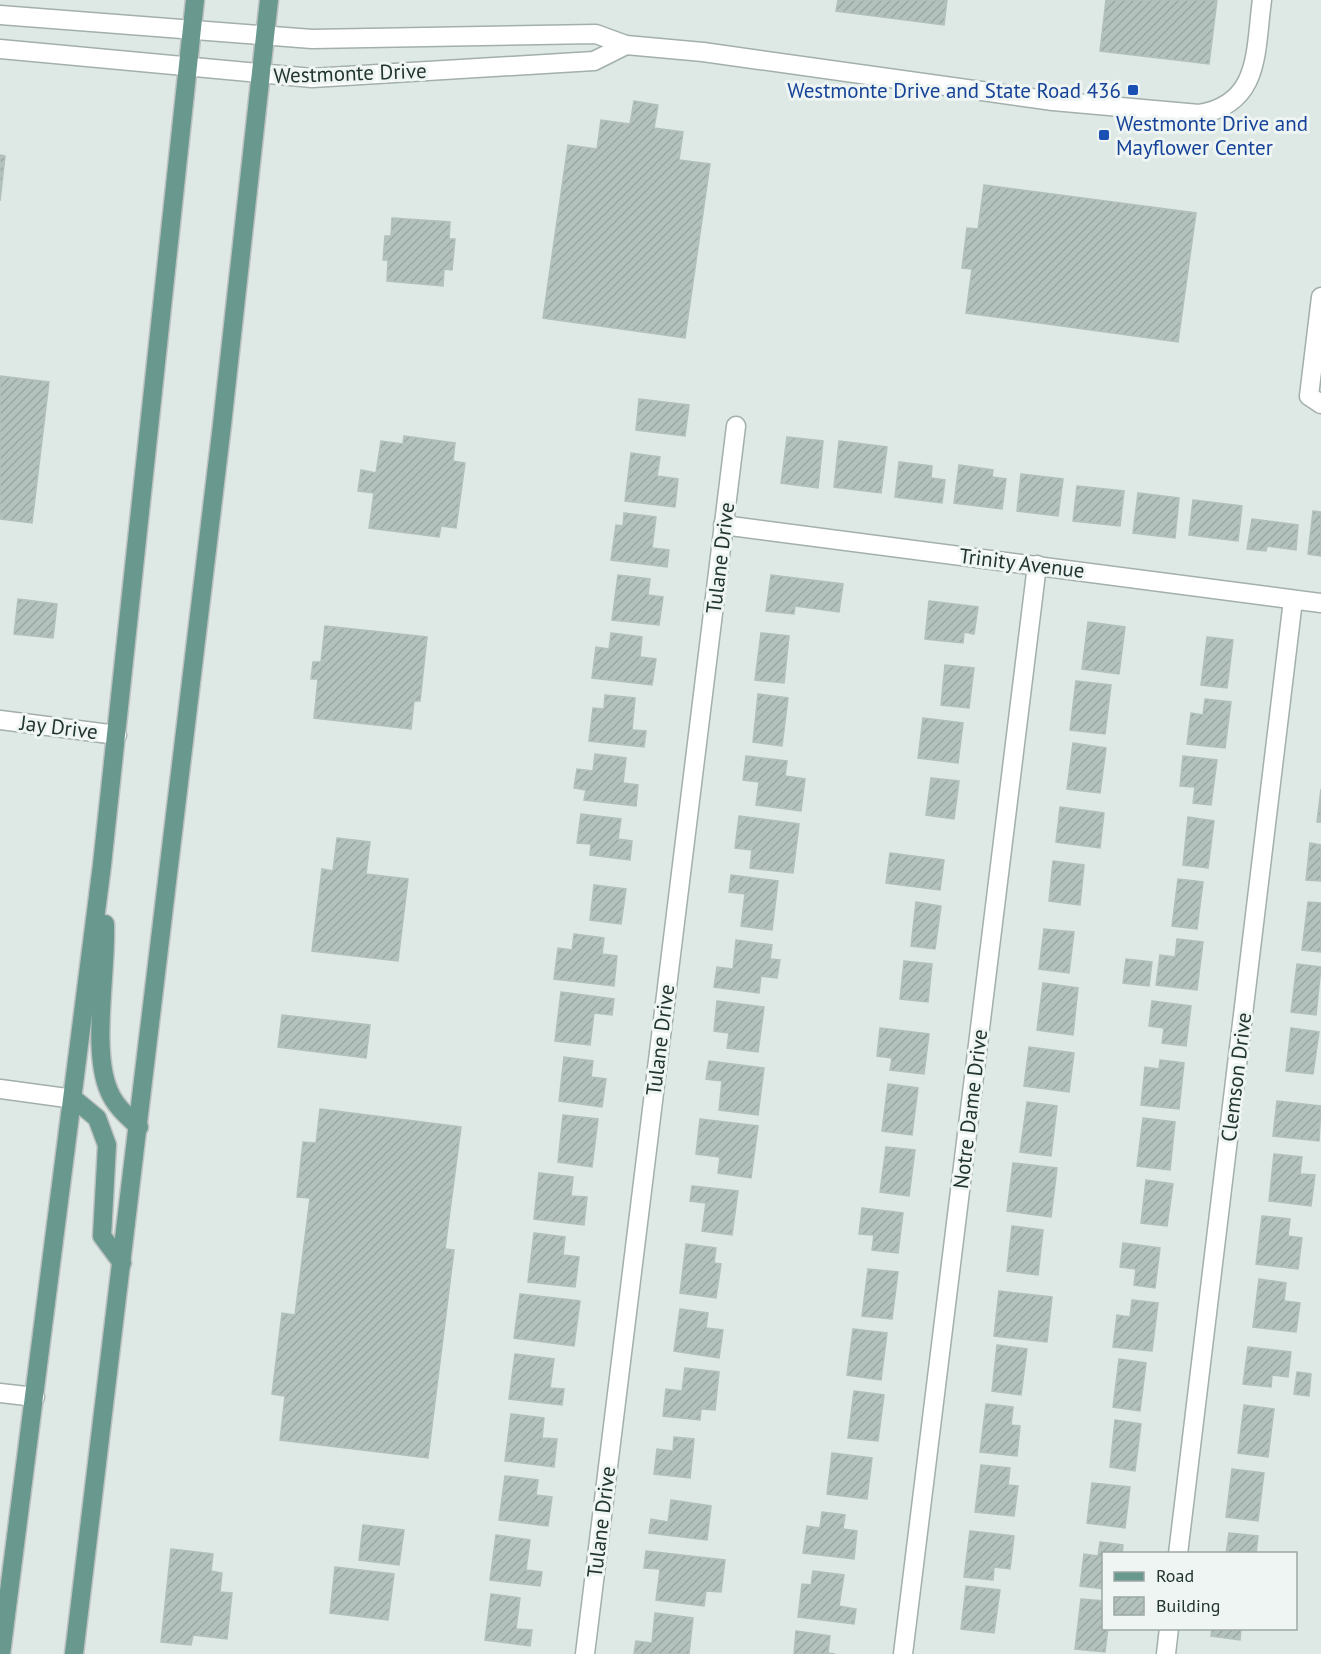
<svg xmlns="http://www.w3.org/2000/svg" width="1321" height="1654" viewBox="0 0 1321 1654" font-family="'PT Sans',sans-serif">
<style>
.building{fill:url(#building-hatch);stroke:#b2c0bb;stroke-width:1.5}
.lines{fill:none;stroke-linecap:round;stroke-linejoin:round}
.minor-casing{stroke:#a2afab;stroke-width:21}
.major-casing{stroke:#bdc2c1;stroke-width:21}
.minor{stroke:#fff;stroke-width:18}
.major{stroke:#68988e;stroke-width:18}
.transit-dot{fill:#1a4fb4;stroke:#eef5f2;stroke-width:2}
.labels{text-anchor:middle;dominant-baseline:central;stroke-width:6;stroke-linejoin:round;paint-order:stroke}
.street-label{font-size:21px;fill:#223531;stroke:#eef5f2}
.transit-label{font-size:21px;fill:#164399;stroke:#eef5f2;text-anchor:end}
</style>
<defs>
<pattern id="building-hatch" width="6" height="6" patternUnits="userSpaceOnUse" patternTransform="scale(1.5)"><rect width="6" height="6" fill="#b4c2bd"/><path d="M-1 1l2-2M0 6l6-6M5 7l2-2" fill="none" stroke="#9aa7a3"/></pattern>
</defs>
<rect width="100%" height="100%" fill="#dee8e4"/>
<!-- building -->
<g class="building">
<polygon points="838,0 947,0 944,25 836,11"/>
<polygon points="1106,0 1217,0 1209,64 1100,51"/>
<polygon points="634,101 658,105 654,128 683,132 679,160 710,164 685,338 543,318 568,145 597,149 601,120 630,124"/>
<polygon points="0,155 5,156 0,201"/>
<polygon points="984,185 1196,213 1178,342 966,313 972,269 962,268 967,228 978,229"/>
<polygon points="392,218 450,222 449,239 455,239 452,270 444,269 443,286 387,281 388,260 383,260 385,236 391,236"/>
<polygon points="0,376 49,382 32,523 0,519"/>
<polygon points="639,399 689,405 685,436 636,430"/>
<polygon points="404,436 455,443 453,461 465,463 456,528 441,526 439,537 369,528 374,493 358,491 361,470 376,473 381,441 403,444"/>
<polygon points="787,437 823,441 818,488 781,483"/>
<polygon points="839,441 887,447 881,493 834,487"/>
<polygon points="631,453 660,457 657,476 678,479 675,507 625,501"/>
<polygon points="899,462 932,466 931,478 945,480 942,503 895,497"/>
<polygon points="959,465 993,470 992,477 1006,479 1002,509 954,503"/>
<polygon points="1021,474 1063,479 1058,516 1017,511"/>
<polygon points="1077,486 1124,491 1120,526 1073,521"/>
<polygon points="1138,493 1179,498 1175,538 1133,533"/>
<polygon points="1193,500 1242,506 1238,541 1189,535"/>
<polygon points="1313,511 1321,512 1321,556 1308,554"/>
<polygon points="624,513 656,517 652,548 669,550 667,567 611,560 616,525 623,526"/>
<polygon points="1252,519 1298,525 1296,550 1267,546 1266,551 1247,549"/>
<polygon points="618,575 650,579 648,595 663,597 659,625 612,620"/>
<polygon points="771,575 843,584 839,612 795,606 794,614 766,611"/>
<polygon points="18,599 57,604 53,638 14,634"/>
<polygon points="929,601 978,607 974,634 964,632 963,643 925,639"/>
<polygon points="1088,622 1125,627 1119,674 1082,669"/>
<polygon points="325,626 427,637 420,701 414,701 411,729 314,718 318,679 311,679 313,662 321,662"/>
<polygon points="611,633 642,637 640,657 656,659 652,685 592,678 596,647 609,649"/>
<polygon points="761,633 789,636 784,683 755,680"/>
<polygon points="1207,637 1233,640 1227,688 1201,685"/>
<polygon points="945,665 974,668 969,708 941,705"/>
<polygon points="1076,681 1111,685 1105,734 1070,730"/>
<polygon points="758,694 788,698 782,746 753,742"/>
<polygon points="605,695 635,698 632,730 646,731 644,747 589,741 593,708 604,709"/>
<polygon points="1205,699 1231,702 1225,748 1187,744 1191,713 1203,715"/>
<polygon points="923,718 963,723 958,763 918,758"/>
<polygon points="1073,743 1106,748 1100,793 1067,789"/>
<polygon points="595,754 626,758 623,783 638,785 636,806 584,800 586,790 574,788 577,769 593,771"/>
<polygon points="746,756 787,761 785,776 805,779 801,811 756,805 759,782 743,780"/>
<polygon points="1183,756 1217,760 1211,805 1193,803 1195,787 1180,786"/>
<polygon points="931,778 959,781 954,819 926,815"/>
<polygon points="1321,789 1321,822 1317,822"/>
<polygon points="1060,807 1104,813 1100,848 1056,842"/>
<polygon points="581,814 621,819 618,839 632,841 630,860 590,855 591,844 577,843"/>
<polygon points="739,816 799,824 793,873 750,868 752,850 735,848"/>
<polygon points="1188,817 1214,821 1208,868 1183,865"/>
<polygon points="337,838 370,842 366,874 408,879 398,961 312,951 322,869 333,871"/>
<polygon points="1310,843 1321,845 1321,881 1306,880"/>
<polygon points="890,853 944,860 940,890 886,883"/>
<polygon points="1053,861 1084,865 1080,905 1049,901"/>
<polygon points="731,875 778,881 772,930 741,926 745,894 729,892"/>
<polygon points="1178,879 1203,882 1197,929 1172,926"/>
<polygon points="594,885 626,889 621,924 590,920"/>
<polygon points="916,902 941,906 935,949 911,946"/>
<polygon points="1308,902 1321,903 1321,952 1302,950"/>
<polygon points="1044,929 1074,932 1069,973 1039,969"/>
<polygon points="574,934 604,938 602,954 617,956 614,986 554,979 558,948 572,950"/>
<polygon points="1177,939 1203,942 1197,990 1156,985 1160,955 1175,957"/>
<polygon points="736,940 772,945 770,959 780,960 777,978 761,976 759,993 714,987 717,967 733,969"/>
<polygon points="1126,959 1152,962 1149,986 1123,983"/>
<polygon points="904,961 932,964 928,1002 900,999"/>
<polygon points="1297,964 1321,967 1316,1015 1291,1012"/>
<polygon points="1043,983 1078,988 1073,1035 1037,1030"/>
<polygon points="561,992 614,999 612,1015 594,1013 590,1045 555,1041"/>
<polygon points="717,1001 764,1007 758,1052 727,1048 729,1033 714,1031"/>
<polygon points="1152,1001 1191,1006 1186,1046 1162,1043 1164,1028 1149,1026"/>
<polygon points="282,1015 370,1025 366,1058 278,1047"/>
<polygon points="880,1028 929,1034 924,1074 890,1070 892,1058 877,1056"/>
<polygon points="1291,1028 1319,1032 1313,1074 1286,1071"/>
<polygon points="1029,1047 1074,1053 1069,1092 1024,1086"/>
<polygon points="564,1057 593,1061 591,1077 606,1079 602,1107 559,1101"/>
<polygon points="1160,1060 1184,1063 1179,1109 1141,1105 1145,1067 1159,1069"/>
<polygon points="709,1061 764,1068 758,1115 719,1110 722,1081 706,1079"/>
<polygon points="888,1084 918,1088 912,1135 882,1131"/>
<polygon points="1277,1101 1321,1106 1319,1141 1273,1136"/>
<polygon points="1027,1102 1057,1106 1051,1156 1020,1152"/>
<polygon points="320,1109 461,1127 445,1249 454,1250 428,1458 280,1440 285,1396 272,1394 282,1313 295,1315 310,1198 297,1197 303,1142 316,1143"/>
<polygon points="563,1115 598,1119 592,1167 558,1162"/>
<polygon points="1143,1118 1175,1122 1170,1170 1137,1166"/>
<polygon points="700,1119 758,1126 751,1178 718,1173 720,1157 696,1154"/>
<polygon points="886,1147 915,1150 909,1196 880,1192"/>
<polygon points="1274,1154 1302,1157 1300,1174 1315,1175 1311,1206 1269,1201"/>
<polygon points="1013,1163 1057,1168 1051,1217 1007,1211"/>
<polygon points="539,1173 573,1177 571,1196 587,1197 584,1225 534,1219"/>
<polygon points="1146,1180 1173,1184 1167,1226 1141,1223"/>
<polygon points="692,1186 738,1191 732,1235 702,1231 706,1203 690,1201"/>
<polygon points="862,1208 903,1213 898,1253 872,1250 874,1235 859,1234"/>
<polygon points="1262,1216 1290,1219 1288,1236 1302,1238 1298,1269 1256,1264"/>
<polygon points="1012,1226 1043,1230 1038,1275 1007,1271"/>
<polygon points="534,1233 565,1237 563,1255 579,1257 575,1287 528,1282"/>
<polygon points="1123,1243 1160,1248 1155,1288 1134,1285 1136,1269 1120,1267"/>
<polygon points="686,1244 716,1248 714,1263 721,1264 716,1298 680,1293"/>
<polygon points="868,1269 898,1272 892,1319 862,1316"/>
<polygon points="1259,1279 1286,1283 1284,1301 1300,1303 1296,1332 1253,1327"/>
<polygon points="999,1291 1052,1297 1047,1342 994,1336"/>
<polygon points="520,1294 580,1301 574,1346 514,1338"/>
<polygon points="1132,1300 1158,1303 1152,1351 1113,1347 1117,1315 1130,1317"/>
<polygon points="680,1309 708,1313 706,1328 723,1330 719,1358 674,1351"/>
<polygon points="853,1329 887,1333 881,1380 847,1375"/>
<polygon points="997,1345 1027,1349 1021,1395 992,1391"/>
<polygon points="1248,1347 1291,1352 1288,1377 1272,1375 1271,1387 1243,1384"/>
<polygon points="515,1354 554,1359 550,1388 564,1389 562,1405 509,1399"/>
<polygon points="1119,1359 1146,1363 1140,1411 1113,1407"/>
<polygon points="685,1368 719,1372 715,1410 701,1409 700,1420 663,1416 666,1389 682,1391"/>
<polygon points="1297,1372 1311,1374 1309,1396 1294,1394"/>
<polygon points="854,1391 884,1395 878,1441 848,1438"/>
<polygon points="986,1404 1013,1407 1011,1425 1020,1426 1017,1456 980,1452"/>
<polygon points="1244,1405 1274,1409 1268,1457 1238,1453"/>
<polygon points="511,1414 544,1418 542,1438 557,1439 554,1467 505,1461"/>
<polygon points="1115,1420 1141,1424 1135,1471 1110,1467"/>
<polygon points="674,1437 694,1439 690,1478 654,1474 657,1449 673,1451"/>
<polygon points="832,1453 872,1458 867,1499 827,1494"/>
<polygon points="981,1465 1010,1468 1008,1485 1018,1486 1014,1516 975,1512"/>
<polygon points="1232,1469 1264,1473 1258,1521 1226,1517"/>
<polygon points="505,1476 538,1480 536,1495 552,1497 548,1526 499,1520"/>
<polygon points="1092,1483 1130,1487 1125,1528 1087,1523"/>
<polygon points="671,1500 711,1506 707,1540 649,1533 651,1519 668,1522"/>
<polygon points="822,1512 845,1515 843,1529 857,1531 854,1559 803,1553 807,1526 820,1528"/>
<polygon points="363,1525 404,1530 399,1565 359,1560"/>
<polygon points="970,1531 1014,1536 1010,1569 994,1567 993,1580 964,1577"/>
<polygon points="1229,1533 1258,1536 1256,1554 1226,1554"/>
<polygon points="496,1535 530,1540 526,1570 542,1572 540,1586 490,1580"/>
<polygon points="1100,1542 1123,1545 1122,1554 1104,1554 1104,1589 1080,1586 1084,1554 1098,1556"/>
<polygon points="171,1549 213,1554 211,1571 222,1573 220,1592 232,1593 227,1639 193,1635 191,1645 161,1642"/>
<polygon points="646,1551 725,1560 721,1592 706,1591 704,1606 656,1600 660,1569 644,1568"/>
<polygon points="335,1567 394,1574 388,1620 330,1613"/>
<polygon points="813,1571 844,1575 839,1606 856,1609 854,1624 798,1617 802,1584 811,1585"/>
<polygon points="966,1586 1000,1590 994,1633 961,1629"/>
<polygon points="491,1594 520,1598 516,1629 532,1630 530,1646 485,1640"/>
<polygon points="1081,1599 1104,1601 1104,1628 1108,1628 1105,1652 1075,1649"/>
<polygon points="655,1613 693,1618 689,1654 634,1654 636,1641 652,1643"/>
<polygon points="1212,1628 1241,1628 1240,1640 1211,1636"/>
<polygon points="796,1631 830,1636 828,1653 835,1654 794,1654"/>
</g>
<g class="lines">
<!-- minor casing -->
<g class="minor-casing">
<g id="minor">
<path d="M0 15 312 39 596 34 626 45 703 52 1053 101 1199 114C1261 104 1255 50 1262 0"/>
<polyline points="0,49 312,78 594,61 626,45"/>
<polyline points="1321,297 1309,396 1321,404"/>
<polyline points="723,525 1321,603"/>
<polyline points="0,720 117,735"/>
<polyline points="0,1089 74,1099"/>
<polyline points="0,1393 35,1397"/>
<polyline points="1178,1554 1293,600"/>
<polyline points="585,1654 736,426"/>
<polyline points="903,1654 1037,565"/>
<polyline points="1166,1654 1169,1628"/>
</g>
</g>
<!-- major casing -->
<g class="major-casing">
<g id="major">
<path d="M105 924C107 971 91 1050 109 1091 115 1106 128 1117 139 1127"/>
<polyline points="74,1099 97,1118 107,1145 102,1236 122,1263"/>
<polyline points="1,1654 102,865 195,0"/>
<polyline points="74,1654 222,425 269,0"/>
</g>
</g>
<!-- minor -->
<use href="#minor" class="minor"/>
<!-- major -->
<use href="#major" class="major"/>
</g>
<!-- markers -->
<g class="transit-dot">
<rect x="1127" y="84" width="12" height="12" rx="3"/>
<rect x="1098" y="129" width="12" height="12" rx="3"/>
</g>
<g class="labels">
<!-- street labels -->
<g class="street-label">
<text transform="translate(350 73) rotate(-2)">Westmonte Drive</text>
<text transform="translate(720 558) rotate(-83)">Tulane Drive</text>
<text transform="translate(1022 563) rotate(7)">Trinity Avenue</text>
<text transform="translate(59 727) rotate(7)">Jay Drive</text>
<text transform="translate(660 1040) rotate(-83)">Tulane Drive</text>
<text transform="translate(1236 1077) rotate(-83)">Clemson Drive</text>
<text transform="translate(970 1109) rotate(-83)">Notre Dame Drive</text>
<text transform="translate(601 1522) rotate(-83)">Tulane Drive</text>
</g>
<!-- transit labels -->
<g class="transit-label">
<text x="1121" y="90">Westmonte Drive and State Road 436</text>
<text x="1116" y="123" text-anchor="start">Westmonte Drive and<tspan x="1116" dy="24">Mayflower Center</tspan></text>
</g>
</g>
<!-- legend -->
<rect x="1102" y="1552" width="195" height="78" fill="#eef5f2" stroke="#9ca8a5" stroke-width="1.5"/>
<rect x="1114" y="1572" width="30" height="9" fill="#68988e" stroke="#9ca8a5" stroke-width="1.5"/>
<text x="1156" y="1582" font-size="18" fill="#223531">Road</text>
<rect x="1114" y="1597" width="30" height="18" fill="url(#building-hatch)" stroke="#9ca8a5" stroke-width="1.5"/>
<text x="1156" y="1612" font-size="18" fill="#223531">Building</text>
</svg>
